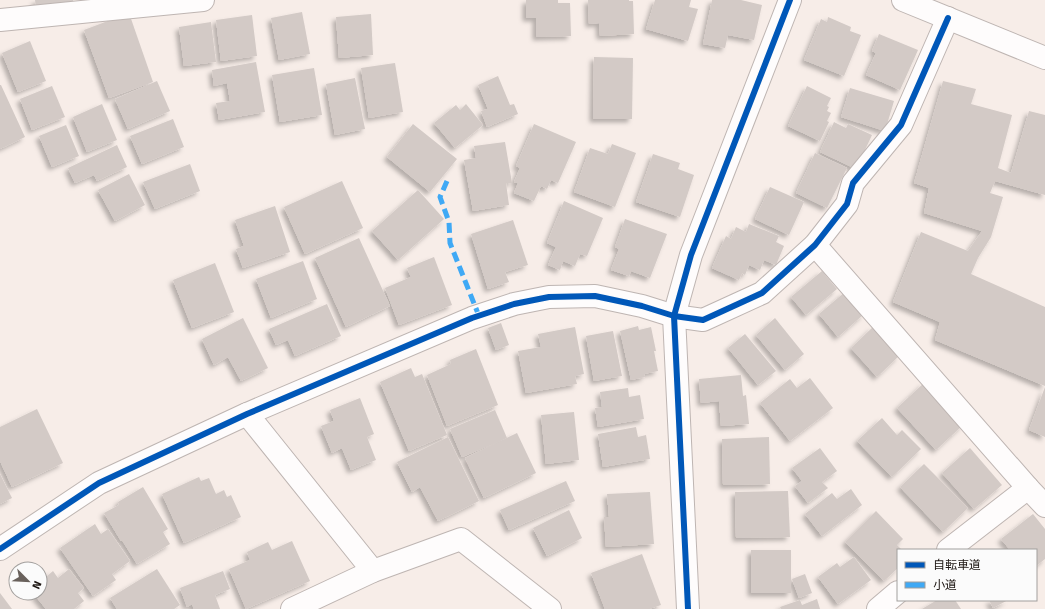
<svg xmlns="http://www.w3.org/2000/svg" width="1045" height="609" viewBox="0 0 1045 609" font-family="Signika,'Noto Sans JP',sans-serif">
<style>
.building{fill:#d3cac6;filter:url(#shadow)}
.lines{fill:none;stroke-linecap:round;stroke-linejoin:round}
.street-casing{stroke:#beb5b2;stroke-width:24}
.secondary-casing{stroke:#beb5b2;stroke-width:24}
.street{stroke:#fefcfc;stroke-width:22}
.secondary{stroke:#fefcfc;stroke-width:22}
.quiet{stroke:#3fa9f5;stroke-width:5;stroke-dasharray:10 5;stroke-linecap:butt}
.cycleway-casing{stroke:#fbfbfb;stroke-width:8}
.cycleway{stroke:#0057b8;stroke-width:6}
</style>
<defs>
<filter id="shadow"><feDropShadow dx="-3.5" dy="3.5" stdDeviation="2" flood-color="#0004"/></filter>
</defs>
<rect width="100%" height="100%" fill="#f7ede8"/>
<!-- building -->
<g class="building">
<polygon points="35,0 73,0 74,4 36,8"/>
<polygon points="526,0 558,0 558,3 570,3 571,36 536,37 536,18 526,18"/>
<polygon points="588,0 629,0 629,1 633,1 634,34 600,36 599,23 589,24"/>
<polygon points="655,0 691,0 689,7 698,9 688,41 646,29"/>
<polygon points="712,0 741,0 762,5 754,40 728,35 725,48 703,44"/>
<polygon points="302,12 310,54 279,60 271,18"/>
<polygon points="129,13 153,82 109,98 84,30"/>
<polygon points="371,14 373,55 339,58 336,17"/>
<polygon points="252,15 257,56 221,61 216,20"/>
<polygon points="828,17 851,27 850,31 861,35 844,76 804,60 821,19 827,22"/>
<polygon points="211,22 216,62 184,66 179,27"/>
<polygon points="879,34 918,50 900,90 866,75 876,53 872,51"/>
<polygon points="30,41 46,81 18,92 2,53"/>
<polygon points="594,57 633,58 632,119 593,119"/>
<polygon points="256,62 265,112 219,120 216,103 230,101 227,83 214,86 212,70"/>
<polygon points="395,63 403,112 369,118 361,68"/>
<polygon points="314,68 322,115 280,122 272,75"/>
<polygon points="498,76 510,105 514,104 518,114 487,127 481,111 488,109 478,85"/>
<polygon points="355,78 365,129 335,135 326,84"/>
<polygon points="157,81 170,111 128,129 115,99"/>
<polygon points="943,81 976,89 971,104 1012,115 998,168 1011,173 1029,111 1045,115 1045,195 995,181 990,193 1003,197 991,237 978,258 971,274 1045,307 1045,386 935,340 940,322 893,302 921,232 968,251 982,231 924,213 929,188 914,183"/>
<polygon points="0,85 1,85 25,137 0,149"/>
<polygon points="52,86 65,117 32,130 20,99"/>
<polygon points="807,86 831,98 827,106 829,107 827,111 831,113 827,121 829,122 820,141 788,126"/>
<polygon points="850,88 894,101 885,131 841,117"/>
<polygon points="102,104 117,140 87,152 73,117"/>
<polygon points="466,104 483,125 455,148 434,123 456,105 460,110"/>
<polygon points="173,119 184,147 142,164 130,136"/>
<polygon points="834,122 846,128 848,124 872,135 856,169 820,152"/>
<polygon points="413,124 457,159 430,192 387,157"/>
<polygon points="534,124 576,142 558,183 551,180 547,189 541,186 534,201 514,193 518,183 514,182 520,168 516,166"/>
<polygon points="66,125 79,156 52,167 39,136"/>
<polygon points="505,142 512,183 506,183 509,205 473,211 464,160 476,158 474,146"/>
<polygon points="612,144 636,153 615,207 574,192 590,148 608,154"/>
<polygon points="117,145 127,167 97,181 94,175 75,183 68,168"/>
<polygon points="815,153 847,168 827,208 796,193"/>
<polygon points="653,154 680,163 678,169 694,175 680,217 636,202"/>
<polygon points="190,164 200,191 155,209 143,182"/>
<polygon points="129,174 145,205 115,221 98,190"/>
<polygon points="342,181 363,228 305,254 284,207"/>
<polygon points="770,187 804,202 789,235 755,219"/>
<polygon points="418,190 444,219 398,260 372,231"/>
<polygon points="564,201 603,218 587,256 580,254 575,266 563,261 560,270 548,265 556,247 547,243"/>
<polygon points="275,206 290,252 243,268 236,249 244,246 235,220"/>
<polygon points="625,219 667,234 650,278 631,271 629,276 611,270 619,249 615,247"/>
<polygon points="513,220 528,265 505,272 509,282 488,289 471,234"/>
<polygon points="749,224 779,236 776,242 784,246 776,265 764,260 760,270 749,265 745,275 742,273 739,280 712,268 726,236 731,239 736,227 746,232"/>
<polygon points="359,238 390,306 346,327 315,258"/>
<polygon points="434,257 452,305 399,325 385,288 411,277 407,268"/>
<polygon points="303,261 317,299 271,318 256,279"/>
<polygon points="215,263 234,312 192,328 173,280"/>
<polygon points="822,271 837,289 806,315 791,297"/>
<polygon points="845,292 864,314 838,337 819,314"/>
<polygon points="327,304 341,336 295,356 288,340 276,345 269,329"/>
<polygon points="243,318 268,368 241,381 228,357 214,365 202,339"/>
<polygon points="775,318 804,354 785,370 756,335"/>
<polygon points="501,323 509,345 496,350 488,328"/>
<polygon points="638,326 639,330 651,327 656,351 654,351 658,371 644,374 645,377 631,380 620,331"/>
<polygon points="575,327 584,374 575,376 577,384 526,393 518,351 541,347 538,334"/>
<polygon points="873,327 899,356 877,377 851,348"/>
<polygon points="613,331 622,376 594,381 586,336"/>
<polygon points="745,334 776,371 758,385 728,348"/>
<polygon points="476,349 498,405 447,426 427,375 451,364 450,360"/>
<polygon points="411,368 415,377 422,374 447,435 409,451 380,382"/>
<polygon points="741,375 743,396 746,395 749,424 721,426 719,401 701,403 699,379"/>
<polygon points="810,378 833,408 790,441 760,403 790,379 797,388"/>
<polygon points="924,383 963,425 936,450 897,408"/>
<polygon points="1045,387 1045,437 1029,430"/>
<polygon points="628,388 629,397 640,395 644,419 598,427 595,408 602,407 600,392"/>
<polygon points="360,398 374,434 367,437 376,460 351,470 342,448 332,453 321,426 334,421 330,410"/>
<polygon points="37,409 63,463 12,487 0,461 0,427"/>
<polygon points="495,410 507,438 462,457 450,429"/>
<polygon points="574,412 579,460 546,464 541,415"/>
<polygon points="882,418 897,435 902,430 921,449 892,477 857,441"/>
<polygon points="636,427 638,437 646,435 650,459 603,467 598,434"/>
<polygon points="517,433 536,473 484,498 465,458"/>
<polygon points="448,437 479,501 438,521 420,487 412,492 397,462"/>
<polygon points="769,437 770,484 723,485 722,439"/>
<polygon points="820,448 837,471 822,482 828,488 808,503 795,486 802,481 792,468"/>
<polygon points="970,448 1002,485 974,509 942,473"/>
<polygon points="924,464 968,508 943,532 900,487"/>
<polygon points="0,474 12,498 0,504"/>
<polygon points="199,477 201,481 209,478 216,494 224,490 227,497 231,495 241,517 184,543 162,494"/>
<polygon points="566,481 575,501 509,530 500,510"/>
<polygon points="143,487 168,529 163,532 170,544 137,564 122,540 121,541 104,513 119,505 118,502"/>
<polygon points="851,489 862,505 822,536 805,514 832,493 837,499"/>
<polygon points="788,491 790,537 736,538 735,492"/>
<polygon points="650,492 654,544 606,547 604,517 609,517 607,494"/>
<polygon points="569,510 582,538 547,556 533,528"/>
<polygon points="876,511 903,539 897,545 902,550 898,550 898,568 884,581 845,542"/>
<polygon points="1033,514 1045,529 1045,559 1036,566 1036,550 1010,550 1001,539"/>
<polygon points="95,524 101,534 108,529 130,561 112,574 116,580 93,596 60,548"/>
<polygon points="292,541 310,581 246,609 229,569 250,560 247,552 268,542 272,550"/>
<rect x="751" y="550" width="40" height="43"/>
<polygon points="642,554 661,605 649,609 605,609 591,573"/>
<polygon points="854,557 871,580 838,604 818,577 837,563 840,567"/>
<polygon points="69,569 84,588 78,593 84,601 74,609 46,609 33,593 40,593 40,582 53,571 58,578"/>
<polygon points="157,569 180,605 174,609 117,609 110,598"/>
<polygon points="223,571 230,589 215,595 220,609 194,609 192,604 187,607 180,588"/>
<polygon points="805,574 812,593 799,598 792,579"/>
<polygon points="0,593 12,609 0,609"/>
<polygon points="817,599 820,609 781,609 780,607 800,600 802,605"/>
<polygon points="937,600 955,600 961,609 922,609"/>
<polygon points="989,600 1008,600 993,608"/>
</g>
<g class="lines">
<!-- street casing -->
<g class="street-casing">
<g id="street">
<polyline points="0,20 203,0"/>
<polyline points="815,245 1028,488 1045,506"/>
<polyline points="247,414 373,571"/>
<polyline points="0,549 99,483 247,414 472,318 514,304 549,297 595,296 642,306 674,316 703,320 762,293 815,245 847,204 853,183 901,125 948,18"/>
<polyline points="948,550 1028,488"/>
<polyline points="292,609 373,571 461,539 550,609"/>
<polyline points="688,609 674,316 691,255 790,0"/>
<polyline points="878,609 898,592"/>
</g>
</g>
<!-- secondary casing -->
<g class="secondary-casing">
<polyline id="secondary" points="903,0 1045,58"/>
</g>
<!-- street -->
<use href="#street" class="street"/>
<!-- secondary -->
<use href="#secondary" class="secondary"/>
<!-- quiet -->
<polyline class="quiet" points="447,181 440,197 449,222 450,243 479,316"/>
<!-- cycleway casing -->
<g class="cycleway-casing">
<g id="cycleway">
<polyline points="0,549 99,483 247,414 472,318 514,304 549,297 595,296 642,306 674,316 703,320 762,293 815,245 847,204 853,183 901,125 948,18"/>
<polyline points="688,609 674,316 691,255 790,0"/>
</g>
</g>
<!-- cycleway -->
<use href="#cycleway" class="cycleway"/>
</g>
<!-- legend -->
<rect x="897" y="549" width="140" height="52" fill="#fbfbfb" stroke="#a29f9d"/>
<rect x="905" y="562" width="20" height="6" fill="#0057b8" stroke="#a29f9d"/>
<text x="933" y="569" font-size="12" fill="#1c1511">自転車道</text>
<rect x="905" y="582" width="20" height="6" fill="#3fa9f5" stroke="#a29f9d"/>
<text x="933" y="589" font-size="12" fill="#1c1511">小道</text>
<!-- north arrow -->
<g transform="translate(28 581) rotate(114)"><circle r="19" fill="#fbfbfb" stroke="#a29f9d"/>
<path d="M0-3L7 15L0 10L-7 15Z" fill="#69615c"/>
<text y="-6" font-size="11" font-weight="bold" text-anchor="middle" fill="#1c1511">N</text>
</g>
</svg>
